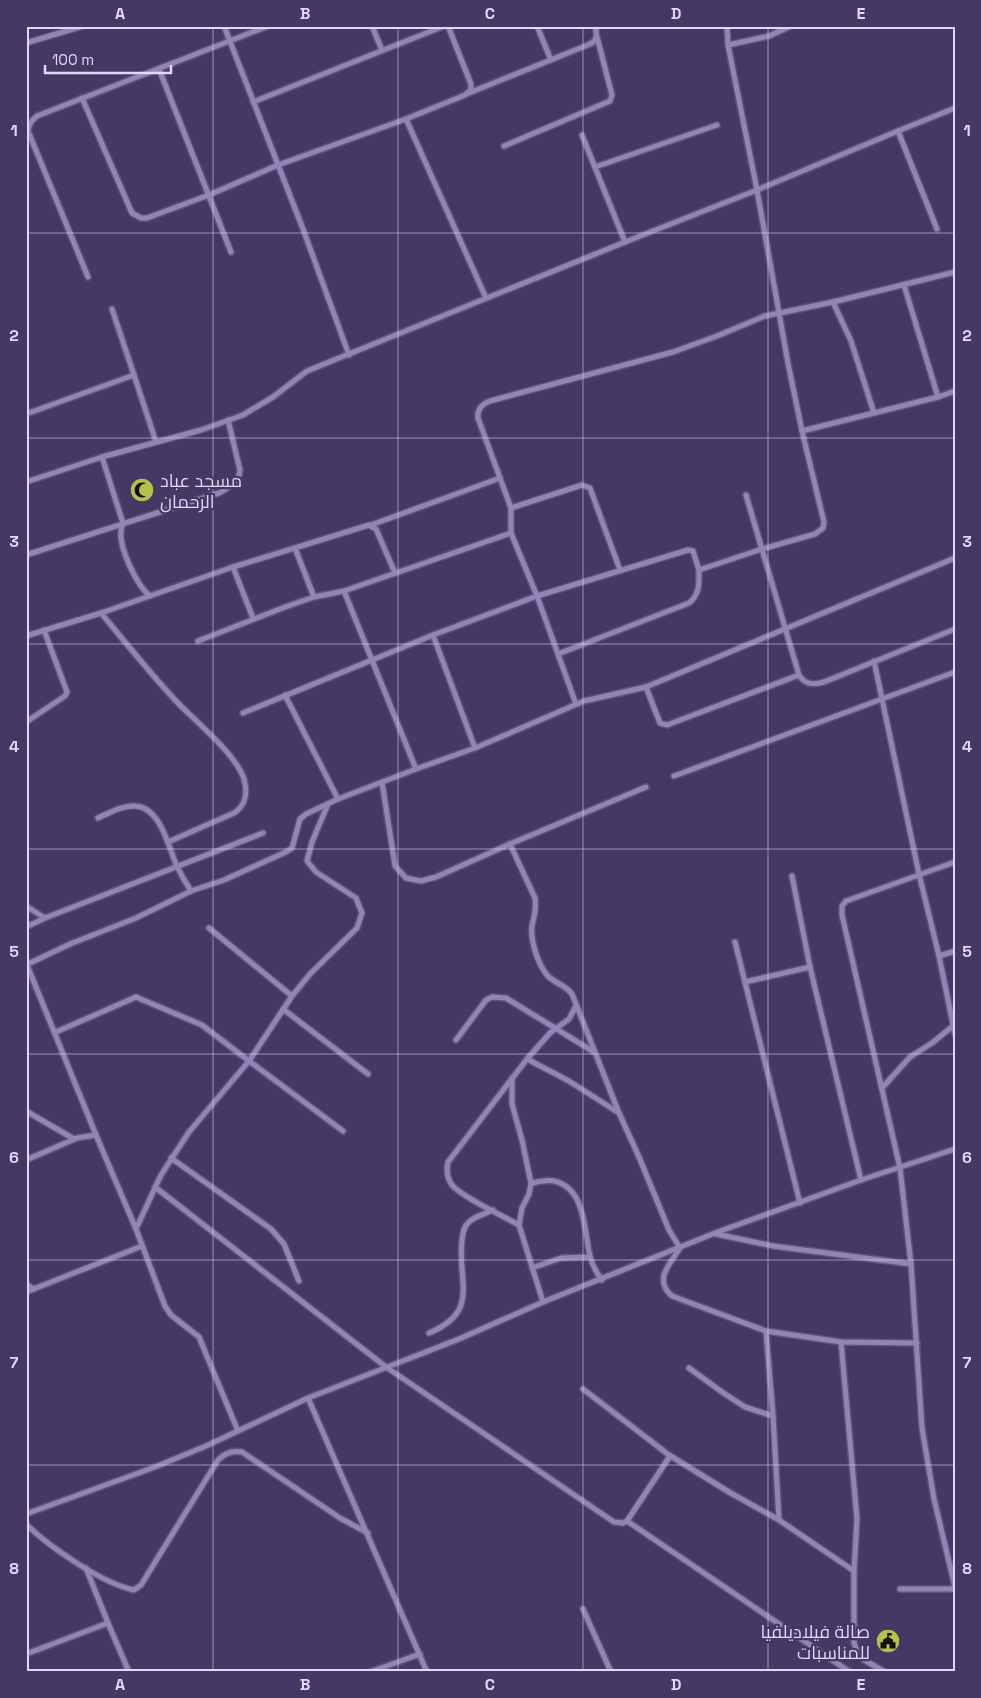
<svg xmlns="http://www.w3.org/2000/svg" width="981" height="1698" viewBox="0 0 981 1698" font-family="'Space Grotesk',Cairo,sans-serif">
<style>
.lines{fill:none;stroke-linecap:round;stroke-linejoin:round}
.minor-casing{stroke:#5d5379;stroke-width:8}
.minor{stroke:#9185b8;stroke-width:5}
.grid{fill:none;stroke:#dfdaf6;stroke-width:1;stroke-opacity:0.55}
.labels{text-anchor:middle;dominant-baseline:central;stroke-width:4.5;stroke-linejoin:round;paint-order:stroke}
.poi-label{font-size:18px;fill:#dfdaf6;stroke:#443865;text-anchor:start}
.neatline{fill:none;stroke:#dfdaf6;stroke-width:2}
.grid-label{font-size:16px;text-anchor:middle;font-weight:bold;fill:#dfdaf6}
</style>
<rect width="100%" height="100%" fill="#443865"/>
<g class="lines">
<!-- minor casing -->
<g class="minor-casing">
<g id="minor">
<polyline points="224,26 303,229 349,355"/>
<polyline points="372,26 382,50"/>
<polyline points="537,26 551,60"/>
<polyline points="26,43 83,26"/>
<polyline points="728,45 769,36 791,26"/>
<polyline points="159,69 231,252"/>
<path d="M469 93 590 44C598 40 597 34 595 26"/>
<polyline points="82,98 132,213 141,218 147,218 209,195 278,165 406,119 465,95 471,90 471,84 448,26"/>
<polyline points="253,102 444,26"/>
<polyline points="406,119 486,298"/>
<polyline points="898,131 937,229"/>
<polyline points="582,135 625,242"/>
<polyline points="504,146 610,101 612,95 597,37"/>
<polyline points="595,167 717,125"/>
<path d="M88 277 28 131C29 124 31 121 37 116L268 26"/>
<polyline points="904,285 938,397"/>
<polyline points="833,302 851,341 874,413"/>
<polyline points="134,375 156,442"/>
<polyline points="26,414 134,375 112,309"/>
<polyline points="802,431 938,397 955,391"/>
<path d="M102 457 123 523C122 526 121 528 121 531 119 548 137 586 150 596"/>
<polyline points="26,482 102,457 201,430 243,415 273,397 307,371 625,242 757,190 898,131 955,108"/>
<path d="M746 495 799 675C805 685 814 685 824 682L955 629"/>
<polyline points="511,508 582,485 590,488 620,570"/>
<polyline points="371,525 500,478"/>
<polyline points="295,548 314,597"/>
<path d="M26 555 219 493C229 487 239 483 240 470L228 420"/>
<polyline points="233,567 253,618"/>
<polyline points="344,591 416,769"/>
<path d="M101 613C126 643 150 673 176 701 195 721 236 754 244 779 248 794 246 805 234 813L168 842"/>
<polyline points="433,635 475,748"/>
<polyline points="26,636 101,613 233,567 369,525 376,529 395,573"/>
<polyline points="198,641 285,607 314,597 344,591 511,533"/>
<path d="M558 654 689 603C700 594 699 584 699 570"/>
<polyline points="874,661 919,874 939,956 955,1034"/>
<polyline points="646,687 660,723 667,725 799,675"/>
<polyline points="285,695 338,799"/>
<path d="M576 704 537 596 511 533V508L478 418C477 409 482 404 490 401L673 352 717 336 765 316 833 302 955 272"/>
<polyline points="243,713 433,635 537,596 688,550 693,551 699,570 762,549 815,534 823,528 824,522 802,431 788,363 757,190 728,45 727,26"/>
<polyline points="26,722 65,696 67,692 44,630"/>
<polyline points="674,776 955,672"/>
<polyline points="382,782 395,866 406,878 421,881 436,877 510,844 646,787"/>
<polyline points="328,804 312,842 307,861 316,872 356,898 362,913 357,928 310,974 292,996 249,1061 343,1131"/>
<path d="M98 818C109 813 123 805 135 806 160 807 168 845 176 864 180 873 185 882 191 891"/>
<path d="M510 844 535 898C537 909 534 916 532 926 530 940 538 964 547 975 554 983 566 985 572 994L619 1113 639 1157 669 1230 680 1248C670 1264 653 1280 672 1296L766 1331 841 1342 917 1343"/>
<polyline points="955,862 846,901 842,906 842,915 900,1168 911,1264 922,1428 934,1499 955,1587"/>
<polyline points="792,876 810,967 861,1180"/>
<polyline points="26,906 45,918 26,927"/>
<polyline points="45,918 263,833"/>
<polyline points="209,928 292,996"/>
<polyline points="735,942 800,1203"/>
<polyline points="939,956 955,951"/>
<polyline points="26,965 70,944 136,918 191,891 224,880 286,852 292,848 300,819 306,814 338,799 416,769 475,748 584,701 646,687 955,558"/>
<polyline points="27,965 96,1135 136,1229 165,1306 171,1315 199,1337 238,1431"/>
<polyline points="745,982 810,967"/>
<polyline points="283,1009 368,1074"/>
<polyline points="56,1032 136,997 202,1025 249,1061 189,1132 161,1175 136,1229"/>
<polyline points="456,1040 486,1000 492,997 506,998 594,1052"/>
<polyline points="527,1059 569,1081 619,1113"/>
<polyline points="512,1078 512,1104 522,1140 531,1183 529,1194 522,1208 519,1225 543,1302"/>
<polyline points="882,1088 910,1057 932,1043 953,1026"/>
<polyline points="26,1111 74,1139"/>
<polyline points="171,1158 271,1229 284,1244 299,1281"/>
<polyline points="26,1160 77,1138 96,1135"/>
<path d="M531 1183C538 1182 548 1179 554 1181 586 1188 584 1231 590 1256 592 1265 596 1272 602 1280"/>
<polyline points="155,1187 386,1367 614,1522 623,1523 627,1521 670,1456"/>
<path d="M519 1225C503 1216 462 1197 452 1185 447 1178 446 1171 448 1162L527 1059 550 1033 569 1019 576 1006"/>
<polyline points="716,1234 773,1246 911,1264"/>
<polyline points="532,1268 561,1258 590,1257"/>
<polyline points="26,1284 34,1289"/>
<polyline points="26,1292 142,1246"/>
<polyline points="766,1331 773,1416 779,1520"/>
<path d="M429 1333C481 1311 457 1282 462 1240 463 1234 463 1227 469 1222 475 1216 485 1214 493 1210"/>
<polyline points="841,1342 857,1519 854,1571 854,1643 859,1657 885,1672"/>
<polyline points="689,1368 722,1392 745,1407 773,1416"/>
<polyline points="583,1389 669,1455 729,1492 779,1520 854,1571"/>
<polyline points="308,1398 427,1672"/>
<polyline points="26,1514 155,1467 206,1446 308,1398 459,1339 543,1302 715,1233 861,1180 955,1149"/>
<polyline points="627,1521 850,1672"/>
<path d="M26 1524C48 1546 103 1584 134 1590L141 1585 218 1460C225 1453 233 1450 242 1452L340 1518 368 1533"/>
<polyline points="86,1568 108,1623"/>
<polyline points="900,1589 955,1589"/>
<polyline points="583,1609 611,1672"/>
<polyline points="26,1654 108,1623 129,1672"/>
<polyline points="370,1672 420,1654"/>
</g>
</g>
<!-- minor -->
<use href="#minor" class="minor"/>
</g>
<!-- grid -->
<path class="grid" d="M213 26V1672M398 26V1672M583 26V1672M768 26V1672M26 233H955M26 438H955M26 644H955M26 849H955M26 1054H955M26 1260H955M26 1465H955"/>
<!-- icons -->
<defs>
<g id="mosque-disc" transform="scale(1.25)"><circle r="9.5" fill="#b6c149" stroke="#443865"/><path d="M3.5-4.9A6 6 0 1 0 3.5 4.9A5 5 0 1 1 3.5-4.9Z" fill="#111"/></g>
<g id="civic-disc" transform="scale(1.25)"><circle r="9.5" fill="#b6c149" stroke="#443865"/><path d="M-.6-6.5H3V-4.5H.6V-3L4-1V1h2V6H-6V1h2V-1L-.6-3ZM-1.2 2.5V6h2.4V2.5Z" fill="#111"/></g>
</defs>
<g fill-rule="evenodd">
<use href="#mosque-disc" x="142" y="490"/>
<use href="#civic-disc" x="888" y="1641"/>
</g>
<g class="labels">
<!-- poi labels -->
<g class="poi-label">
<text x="160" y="480">مسجد عباد<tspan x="160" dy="21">الرحمان</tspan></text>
<text x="870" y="1631" text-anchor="end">صالة فيلاديلفيا<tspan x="870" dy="21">للمناسبات</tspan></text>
</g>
</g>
<!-- border -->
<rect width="981" height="1698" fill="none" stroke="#443865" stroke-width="55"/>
<!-- scale -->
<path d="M45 65v8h126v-8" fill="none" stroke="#dfdaf6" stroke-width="2.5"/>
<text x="52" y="65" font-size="15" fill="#dfdaf6" stroke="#443865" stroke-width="4" paint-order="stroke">100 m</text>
<rect x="28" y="28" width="926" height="1642" class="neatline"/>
<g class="grid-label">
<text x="120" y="19">A</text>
<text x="305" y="19">B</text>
<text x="490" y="19">C</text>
<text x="676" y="19">D</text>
<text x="861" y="19">E</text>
<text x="14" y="136">1</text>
<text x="967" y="136">1</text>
<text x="14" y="341">2</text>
<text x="967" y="341">2</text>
<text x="14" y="547">3</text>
<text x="967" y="547">3</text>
<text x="14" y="752">4</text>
<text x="967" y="752">4</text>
<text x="14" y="957">5</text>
<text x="967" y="957">5</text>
<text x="14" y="1163">6</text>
<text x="967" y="1163">6</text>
<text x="14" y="1368">7</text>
<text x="967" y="1368">7</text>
<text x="14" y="1574">8</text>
<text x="967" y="1574">8</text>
<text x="120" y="1690">A</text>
<text x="305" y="1690">B</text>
<text x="490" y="1690">C</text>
<text x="676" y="1690">D</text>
<text x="861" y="1690">E</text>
</g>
</svg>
